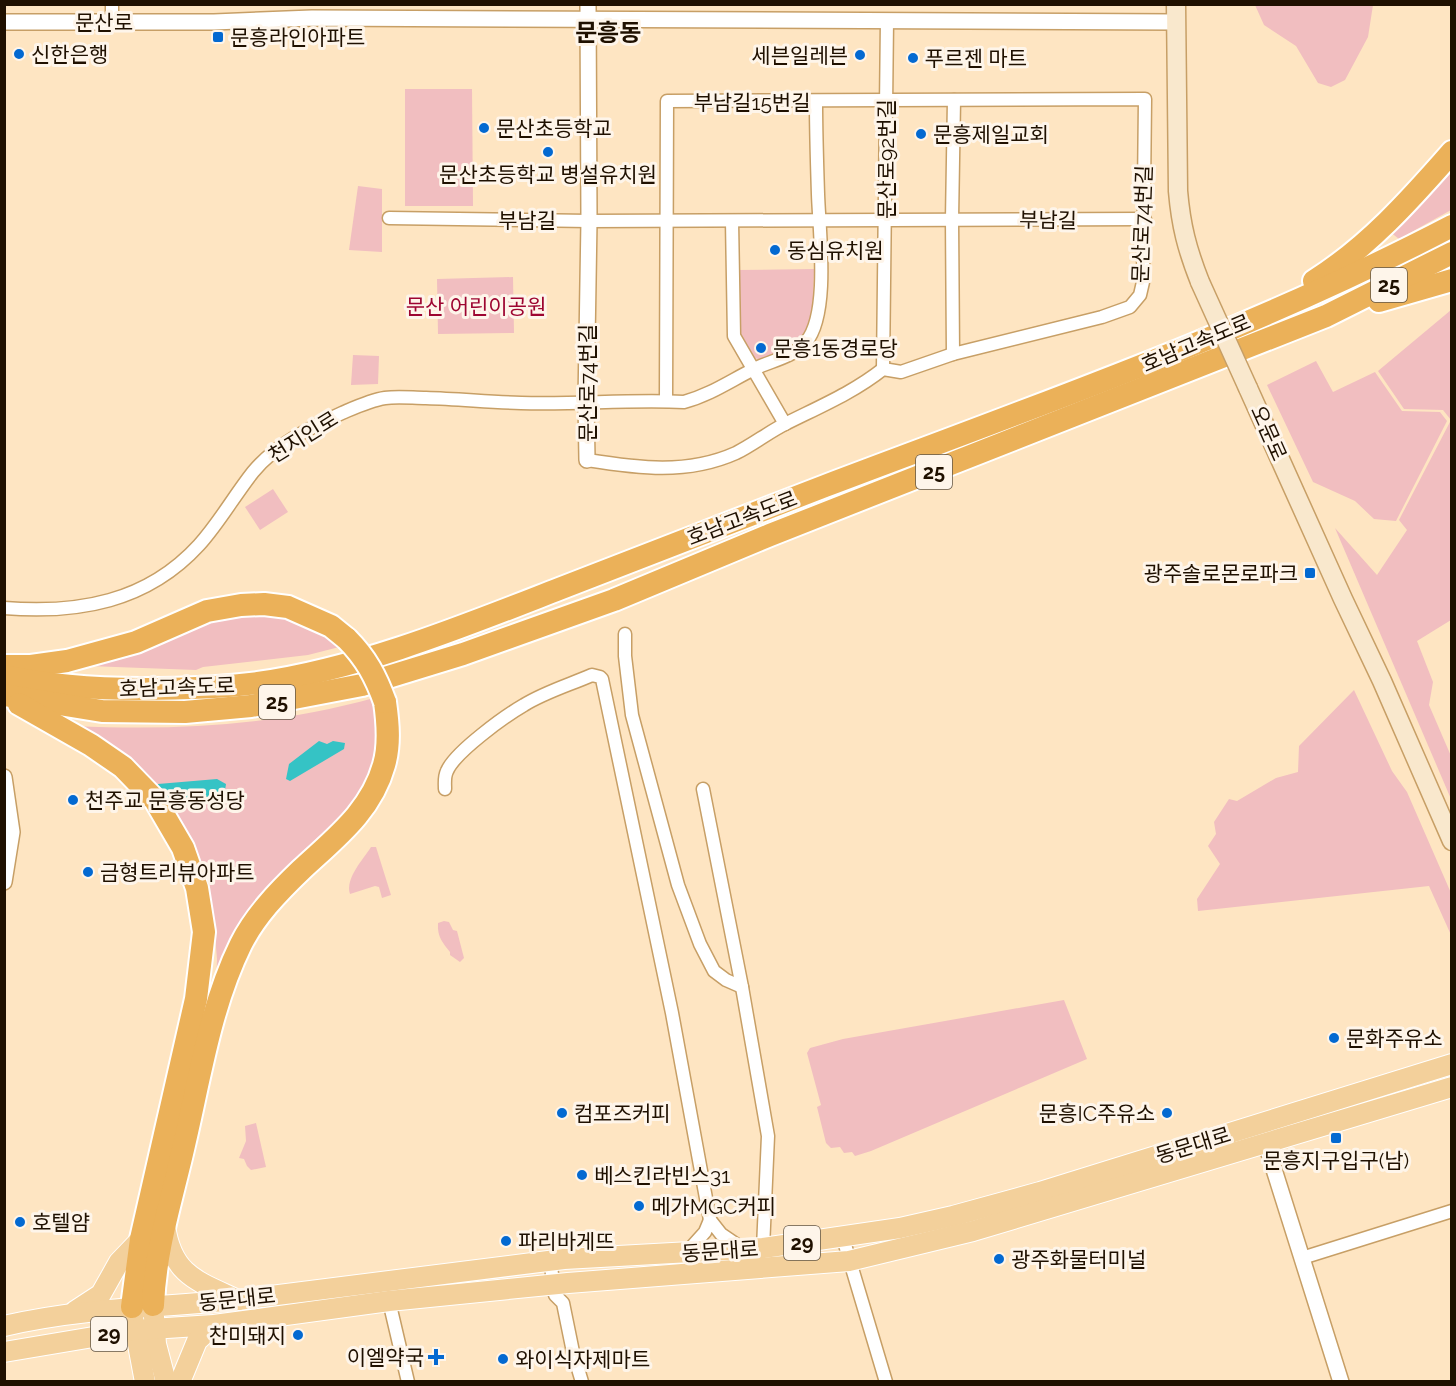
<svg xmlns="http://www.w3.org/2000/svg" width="1456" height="1386" viewBox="0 0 1456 1386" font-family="Raleway,'Noto Sans KR',sans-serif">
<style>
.green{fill:#f1bec0}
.water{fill:#35c3c5}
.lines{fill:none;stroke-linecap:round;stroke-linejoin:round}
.minor-casing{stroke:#c79f66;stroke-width:15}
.tertiary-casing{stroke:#c79f66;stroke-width:18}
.secondary-casing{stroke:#c79f66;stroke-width:21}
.primary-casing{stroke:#fff;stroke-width:22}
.motorway-casing{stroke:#fff;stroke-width:26}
.minor{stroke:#fff;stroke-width:12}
.tertiary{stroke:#fff;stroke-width:15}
.secondary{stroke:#f9e8cd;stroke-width:18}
.primary{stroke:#f3d09b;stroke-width:20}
.motorway{stroke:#ebb159;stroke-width:22}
.secondary-bridge-casing{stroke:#c79f66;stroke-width:21;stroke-linecap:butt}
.motorway-bridge-casing{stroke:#fff;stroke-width:26;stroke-linecap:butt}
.secondary-bridge{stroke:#f9e8cd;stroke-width:18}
.motorway-bridge{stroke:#ebb159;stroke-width:22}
.poi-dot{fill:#0369d1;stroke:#fef5ea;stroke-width:2}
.labels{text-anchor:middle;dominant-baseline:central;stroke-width:6;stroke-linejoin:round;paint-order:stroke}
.shield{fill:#fef5ea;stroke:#625546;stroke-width:1.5}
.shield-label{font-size:20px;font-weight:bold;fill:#1f1000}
.street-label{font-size:21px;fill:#1f1000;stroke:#fef5ea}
.poi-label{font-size:21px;fill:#1f1000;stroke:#fef5ea;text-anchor:start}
.park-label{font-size:21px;fill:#9d0531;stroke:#fef5ea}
.quarter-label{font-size:24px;font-weight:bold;fill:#1f1000;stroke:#fef5ea}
</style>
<rect width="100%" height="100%" fill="#fee5c2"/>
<!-- green -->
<g class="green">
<polygon points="1255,5 1373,5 1368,37 1345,80 1331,87 1318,83 1296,46 1264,25"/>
<polygon points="405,89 472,89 473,206 405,206"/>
<polygon points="1451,158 1451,210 1399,239 1389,231"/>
<polygon points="358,186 382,189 382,252 349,250"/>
<polygon points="814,269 813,313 806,337 792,348 766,360 752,358 738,337 736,270"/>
<polygon points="513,277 514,333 438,334 437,279"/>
<polygon points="1451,310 1451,620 1417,641 1433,682 1429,705 1451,756 1451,799 1335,528 1377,575 1407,530 1399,520 1451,420 1443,410 1404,409 1378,371"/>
<polygon points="353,355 379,356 378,384 351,385"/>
<polygon points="1316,361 1333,392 1375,372 1402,411 1440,412 1447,421 1396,521 1374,519 1355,501 1313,482 1267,385"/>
<polygon points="273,489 288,512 260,530 245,507"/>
<polygon points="264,604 351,644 308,655 203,667 196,670 89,666 179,622"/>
<polygon points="1354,690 1392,771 1407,792 1451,893 1451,935 1429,886 1198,911 1197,899 1220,864 1208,846 1216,834 1214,822 1229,799 1237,801 1276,778 1298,772 1299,746"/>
<path d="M374 698 381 766 216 985 217 959 213 912 198 857 176 815 75 726C177 731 276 725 374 698Z"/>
<path d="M371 847H376L391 895 382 898 379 887 375 886 350 894C345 878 363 860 371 847Z"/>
<path d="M444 921 449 922 453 930 457 931 464 958 460 962 450 955V952C443 943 437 937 438 923Z"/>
<polygon points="1064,1000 1087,1059 871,1151 855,1156 852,1152 844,1153 840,1147 831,1148 826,1143 817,1107 821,1105 807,1053 810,1048 843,1039"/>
<polygon points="256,1123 266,1167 251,1170 247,1166 244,1159 239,1158 246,1141 245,1126"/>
</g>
<!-- water -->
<g class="water">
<polygon points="319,741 327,744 333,741 345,743 344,749 290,781 286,779 289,764"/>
<polygon points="217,779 226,784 224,797 212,803 169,802 158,788 158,784"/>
</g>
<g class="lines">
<!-- minor casing -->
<g class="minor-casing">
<g id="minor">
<polyline points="112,4 112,22"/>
<polyline points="389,218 589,221 1145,219"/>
<polyline points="732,221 734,336 785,424"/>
<polyline points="953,354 952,219 954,100"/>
<polyline points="883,369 887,20"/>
<path d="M587 460C638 468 687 475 736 453 754 444 770 431 787 423 821 406 854 392 883 369L901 372 953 354 1102 317 1130 307 1140 295 1143 282 1145 99 667 101 666 401"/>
<path d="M4 608C78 614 147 602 199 545 219 523 234 496 253 472 275 445 311 427 342 413 356 407 371 400 385 398 398 396 413 398 426 398 458 399 489 402 521 403 575 405 630 399 684 402 710 395 730 381 754 369 770 361 794 357 806 342 830 314 819 229 818 194 817 163 816 133 816 102"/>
<polyline points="625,634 625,656 632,715 678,885 700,944 714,971 726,980 742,987"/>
<path d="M445 789C445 783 444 777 447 771 455 752 505 716 524 705 545 692 569 685 592 675L600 677 602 679 672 1013 710 1220"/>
<polyline points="703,789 742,987 768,1136 763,1248"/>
<polyline points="843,1238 886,1382"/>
<polyline points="687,1252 705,1232 710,1220 721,1234 743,1249"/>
<polyline points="1302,1258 1452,1211"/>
<polyline points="550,1260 555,1295 563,1303 573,1352 582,1382"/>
<polyline points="389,1301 408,1382"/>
</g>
</g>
<!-- tertiary casing -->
<g class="tertiary-casing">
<g id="tertiary">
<polyline points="4,22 214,22 312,18 1176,22"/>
<polyline points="587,460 586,402 589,221 588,4"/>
<polyline points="4,777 12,832 4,882"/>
<polyline points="1260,1125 1341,1382"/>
</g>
</g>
<!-- secondary casing -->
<g class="secondary-casing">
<g id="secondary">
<path d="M1176 4 1178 191C1181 226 1187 249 1200 282"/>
<polyline points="1248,388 1343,599 1382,681 1452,841"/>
</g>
</g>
<!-- primary casing -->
<g class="primary-casing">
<g id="primary">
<path d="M165 1226C172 1275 197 1281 238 1300"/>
<polyline points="75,1311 101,1294 119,1262 141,1239"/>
<polyline points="154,1317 156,1344 166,1382"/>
<polyline points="133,1318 145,1382"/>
<path d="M4 1326C81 1308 160 1307 238 1300L564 1259 763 1248 900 1228 953 1216 1040 1192 1452 1064"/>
<polyline points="4,1352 135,1330 214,1325 389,1301 568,1283 849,1261 973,1231 1452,1087"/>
<polyline points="180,1382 197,1341 214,1325"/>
</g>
</g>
<!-- motorway casing -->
<g class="motorway-casing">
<g id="motorway">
<path d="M1314 281C1368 247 1410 200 1452 152"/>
<polyline points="1379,301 1452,280"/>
<polyline points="4,666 31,666 67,661 136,642 207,611 241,605 264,604 288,607 331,626 347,639"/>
<path d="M4 676C50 686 96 689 142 689 180 689 220 688 258 683 359 669 464 626 559 589 648 555 736 520 825 486 1036 406 1251 331 1452 226"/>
<polyline points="4,695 102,711 185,712 251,706 362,685 463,654 614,600 770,535 1326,316 1452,253"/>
<polyline points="19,704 91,745 123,767 155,800 183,848 197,888 204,932 196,999 141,1239 132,1307"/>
<path d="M153 1305C155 1250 172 1198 184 1145 200 1077 210 1007 241 944 255 916 278 892 301 870 334 839 371 812 384 765 390 745 388 723 385 702"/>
</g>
</g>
<!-- minor -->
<use href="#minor" class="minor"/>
<!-- tertiary -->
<use href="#tertiary" class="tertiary"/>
<!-- secondary -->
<use href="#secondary" class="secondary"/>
<!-- primary -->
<use href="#primary" class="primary"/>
<!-- motorway -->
<use href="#motorway" class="motorway"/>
<!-- secondary-bridge casing -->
<g class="secondary-bridge-casing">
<polyline id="secondary-bridge" points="1200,282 1248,388"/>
</g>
<!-- motorway-bridge casing -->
<g class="motorway-bridge-casing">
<path id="motorway-bridge" d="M347 639C366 658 376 677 385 702"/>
</g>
<!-- secondary-bridge -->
<use href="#secondary-bridge" class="secondary-bridge"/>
<!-- motorway-bridge -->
<use href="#motorway-bridge" class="motorway-bridge"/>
</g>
<!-- markers -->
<g class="poi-dot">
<rect x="212" y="31" width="12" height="12" rx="3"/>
<circle cx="19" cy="54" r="6"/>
<circle cx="860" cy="55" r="6"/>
<circle cx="913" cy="58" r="6"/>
<circle cx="484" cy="128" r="6"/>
<circle cx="921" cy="134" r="6"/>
<circle cx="548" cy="152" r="6"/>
<circle cx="775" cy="250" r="6"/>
<circle cx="761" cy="348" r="6"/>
<rect x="1304" y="567" width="12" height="12" rx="3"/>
<circle cx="73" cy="800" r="6"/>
<circle cx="88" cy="872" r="6"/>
<circle cx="1334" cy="1038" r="6"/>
<circle cx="562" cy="1113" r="6"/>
<circle cx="1167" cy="1113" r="6"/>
<rect x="1330" y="1132" width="12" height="12" rx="3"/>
<circle cx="582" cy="1175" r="6"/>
<circle cx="639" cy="1206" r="6"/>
<circle cx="20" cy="1222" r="6"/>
<circle cx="506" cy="1241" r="6"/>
<circle cx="999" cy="1259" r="6"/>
<circle cx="298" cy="1335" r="6"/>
<path d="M433 1348h6v6h6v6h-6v6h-6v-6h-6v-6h6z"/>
<circle cx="503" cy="1359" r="6"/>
</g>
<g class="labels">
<!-- shield labels -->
<g class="shield">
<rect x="1371" y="268" width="36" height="34" rx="4.5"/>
<rect x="916" y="455" width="36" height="34" rx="4.5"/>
<rect x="259" y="685" width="36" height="34" rx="4.5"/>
<rect x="784" y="1226" width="36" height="34" rx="4.5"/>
<rect x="91" y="1317" width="36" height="34" rx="4.5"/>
</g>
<g class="shield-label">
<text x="1389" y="285">25</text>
<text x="934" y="472">25</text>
<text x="277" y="702">25</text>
<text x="802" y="1243">29</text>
<text x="109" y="1334">29</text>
</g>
<!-- street labels -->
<g class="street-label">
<text x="104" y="22">문산로</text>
<text x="752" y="102">부남길15번길</text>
<text transform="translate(886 159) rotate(-90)">문산로92번길</text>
<text x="527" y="220">부남길</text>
<text transform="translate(1048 220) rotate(1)">부남길</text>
<text transform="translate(1142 224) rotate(-88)">문산로74번길</text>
<text transform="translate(1196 343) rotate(-23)">호남고속도로</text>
<text transform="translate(587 383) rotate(-90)">문산로74번길</text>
<text transform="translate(1269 433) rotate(66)">오문로</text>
<text transform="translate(303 437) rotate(-32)">천지인로</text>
<text transform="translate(742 518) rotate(-21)">호남고속도로</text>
<text transform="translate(177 687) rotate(-2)">호남고속도로</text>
<text transform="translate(1193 1145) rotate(-17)">동문대로</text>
<text transform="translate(720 1251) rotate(-4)">동문대로</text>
<text transform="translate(237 1299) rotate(-6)">동문대로</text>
</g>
<!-- poi labels -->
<g class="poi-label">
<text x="230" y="37">문흥라인아파트</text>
<text x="31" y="54">신한은행</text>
<text x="848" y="55" text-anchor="end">세븐일레븐</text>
<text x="925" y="58">푸르젠 마트</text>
<text x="496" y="128">문산초등학교</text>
<text x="933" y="134">문흥제일교회</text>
<text x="548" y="174" text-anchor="middle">문산초등학교 병설유치원</text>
<text x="787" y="250">동심유치원</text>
<text x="773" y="348">문흥1동경로당</text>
<text x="1298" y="573" text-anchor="end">광주솔로몬로파크</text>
<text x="85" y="800">천주교 문흥동성당</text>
<text x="100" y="872">금형트리뷰아파트</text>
<text x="1346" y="1038">문화주유소</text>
<text x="574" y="1113">컴포즈커피</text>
<text x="1155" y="1113" text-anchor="end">문흥IC주유소</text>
<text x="1336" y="1160" text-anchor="middle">문흥지구입구(남)</text>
<text x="594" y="1175">베스킨라빈스31</text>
<text x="651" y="1206">메가MGC커피</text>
<text x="32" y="1222">호텔얌</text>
<text x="518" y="1241">파리바게뜨</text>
<text x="1011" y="1259">광주화물터미널</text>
<text x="286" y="1335" text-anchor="end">찬미돼지</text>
<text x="424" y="1357" text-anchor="end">이엘약국</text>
<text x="515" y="1359">와이식자제마트</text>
</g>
<!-- park labels -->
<g class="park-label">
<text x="476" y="306">문산 어린이공원</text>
</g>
<!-- quarter labels -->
<g class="quarter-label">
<text x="608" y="32">문흥동</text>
</g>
</g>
<!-- border -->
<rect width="1456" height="1386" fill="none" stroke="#1f1000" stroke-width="12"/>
</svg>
